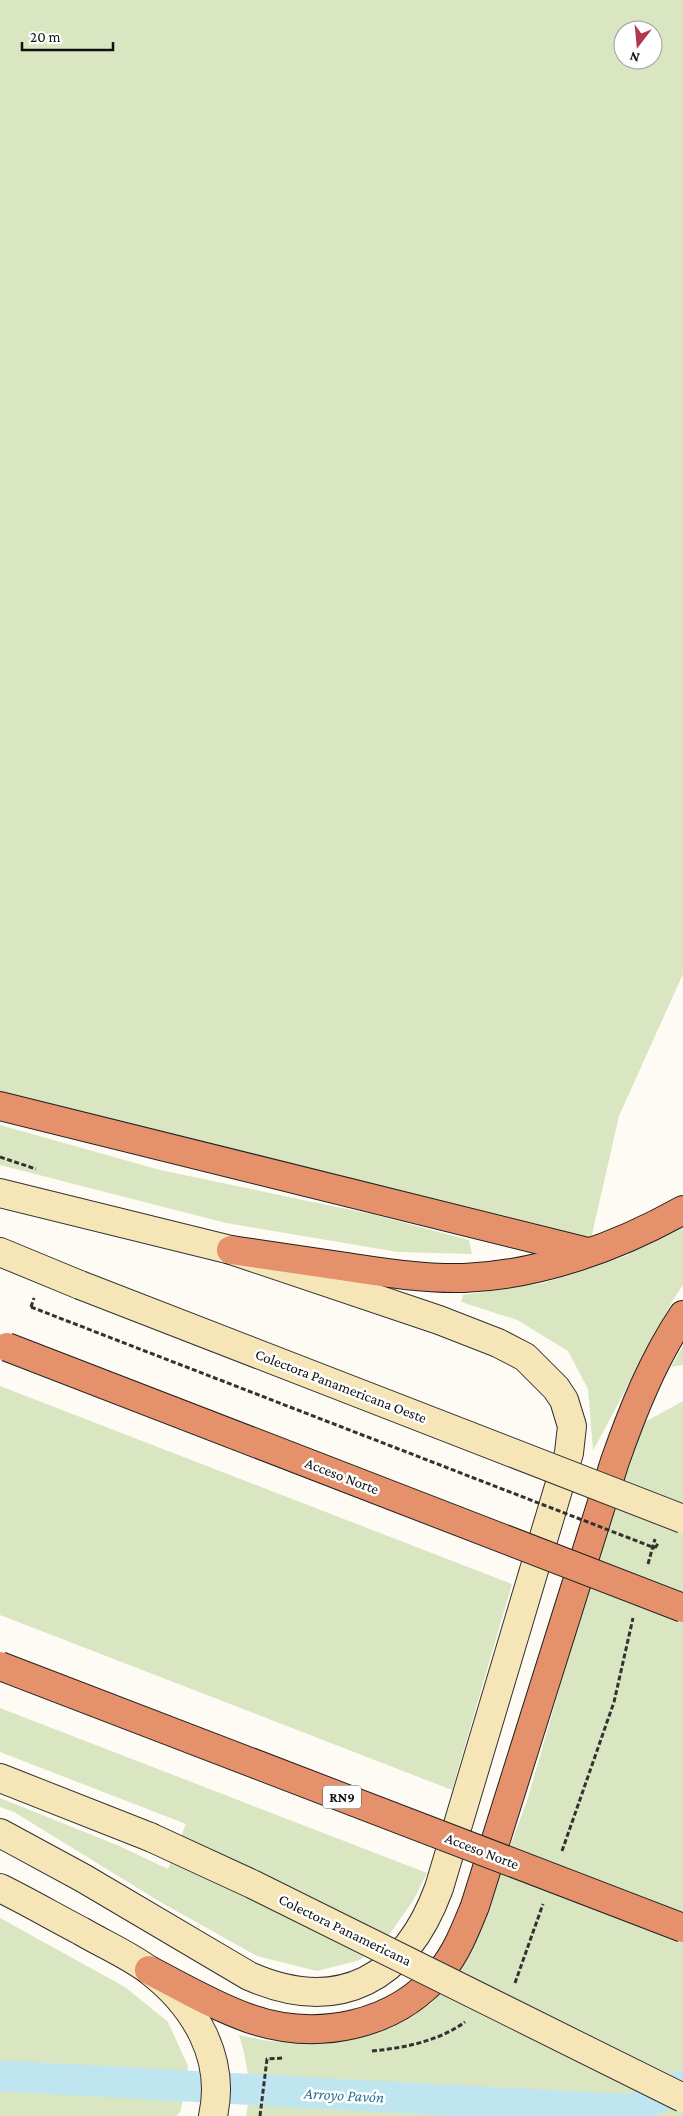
<svg xmlns="http://www.w3.org/2000/svg" width="683" height="2116" viewBox="0 0 683 2116" font-family="'Crimson Pro',serif">
<style>
.green{fill:#d9e6c1;fill-rule:evenodd}
.lines{fill:none;stroke-linecap:round;stroke-linejoin:round}
.canal{stroke:#bee5f0;stroke-width:31}
.secondary-casing{stroke:#323232;stroke-width:30}
.highway-casing{stroke:#212121;stroke-width:30}
.path{stroke:#323232;stroke-width:3;stroke-dasharray:5 2.5;stroke-linecap:butt}
.secondary{stroke:#f6e6b7;stroke-width:28}
.highway{stroke:#e5916c;stroke-width:28}
.secondary-bridge-casing{stroke:#323232;stroke-width:30;stroke-linecap:butt}
.highway-bridge-casing{stroke:#212121;stroke-width:30;stroke-linecap:butt}
.path-bridge{stroke:#323232;stroke-width:3;stroke-dasharray:5 2.5;stroke-linecap:butt}
.secondary-bridge{stroke:#f6e6b7;stroke-width:28}
.highway-bridge{stroke:#e5916c;stroke-width:28}
.labels{text-anchor:middle;dominant-baseline:central;stroke-width:5;stroke-linejoin:round;paint-order:stroke}
.shield{fill:#fff;stroke:#585858;stroke-width:1}
.shield-label{font-size:14px;font-weight:bold;fill:#101010}
.street-label{font-size:15px;fill:#101010;stroke:#fff}
.water-label{font-size:16px;font-style:italic;fill:#267596;stroke:#fff}
</style>
<rect width="100%" height="100%" fill="#fefbf5"/>
<!-- green -->
<g class="green">
<path d="M0 0H683V974L619 1116 588 1252 0 1106ZM623 30H653V60H623Z"/>
<polygon points="0,1125 160,1170 375,1215 469,1240 472,1254 398,1252 226,1223 0,1165"/>
<polygon points="683,1221 683,1285 673,1300 593,1451 588,1389 568,1351 517,1320 461,1302 463,1295 544,1283 626,1256"/>
<polygon points="683,1346 683,1365 671,1367"/>
<polygon points="0,1386 512,1584 452,1790 0,1615"/>
<path d="M683 1401V2116H246C252 2088 247 2061 239 2035L268 2041 318 2043 381 2028 431 2004 474 1942 527 1801 631 1441 645 1422Z"/>
<polygon points="0,1708 427,1873 413,1901 389,1935 360,1960 317,1971 257,1956 162,1903 14,1812 0,1807 0,1798 117,1845 168,1869 186,1824 0,1752"/>
<polygon points="0,1918 125,1987 168,2022 188,2066 181,2110 177,2116 0,2116"/>
</g>
<g class="lines">
<!-- canal -->
<polyline class="canal" points="0,2076 631,2110 683,2086"/>
<!-- secondary casing -->
<g class="secondary-casing">
<g id="secondary">
<path d="M0 1193 231 1250 439 1320 498 1343 525 1357 556 1388 564 1400 572 1426 569 1453 439 1888C406 1978 340 2016 249 1976L83 1878 0 1833"/>
<polyline points="0,1252 80,1285"/>
<polyline points="0,1778 150,1837"/>
<path d="M0 1888C27 1901 54 1917 81 1931 103 1944 129 1955 150 1971 195 2006 226 2058 213 2116"/>
</g>
</g>
<!-- highway casing -->
<g class="highway-casing">
<g id="highway">
<polyline points="0,1106 588,1252"/>
<path d="M231 1250C270 1256 308 1261 347 1267 386 1273 425 1279 464 1278 540 1275 617 1247 683 1210"/>
<path d="M149 1970C182 1987 214 2006 248 2018 316 2042 395 2027 442 1970 457 1952 466 1928 475 1906L615 1461C633 1410 653 1360 683 1315"/>
</g>
</g>
<!-- path -->
<g class="path">
<polyline points="0,1157 36,1169"/>
<polyline points="31,1307 34,1298"/>
<polyline points="655,1548 659,1542"/>
<polyline points="648,1564 655,1539"/>
<polyline points="562,1851 614,1702 633,1618"/>
<polyline points="515,1983 543,1904"/>
<path d="M372 2051C404 2048 439 2041 465 2022"/>
<polyline points="260,2116 267,2059 284,2058"/>
</g>
<!-- secondary -->
<use href="#secondary" class="secondary"/>
<!-- highway -->
<use href="#highway" class="highway"/>
<!-- secondary-bridge casing -->
<g class="secondary-bridge-casing">
<g id="secondary-bridge">
<polyline points="80,1285 683,1519"/>
<polyline points="150,1837 252,1884 683,2098"/>
</g>
</g>
<!-- highway-bridge casing -->
<g class="highway-bridge-casing">
<g id="highway-bridge">
<polyline points="7,1347 683,1608"/>
<polyline points="0,1666 683,1928"/>
</g>
</g>
<!-- path-bridge -->
<polyline class="path-bridge" points="31,1307 655,1548"/>
<!-- secondary-bridge -->
<use href="#secondary-bridge" class="secondary-bridge"/>
<!-- highway-bridge -->
<use href="#highway-bridge" class="highway-bridge"/>
</g>
<g class="labels">
<!-- shield labels -->
<rect class="shield" x="323" y="1785.5" width="38" height="23" rx="4"/>
<g class="shield-label">
<text x="342" y="1797">RN9</text>
</g>
<!-- street labels -->
<g class="street-label">
<text transform="translate(341 1386) rotate(21)">Colectora Panamericana Oeste</text>
<text transform="translate(342 1476) rotate(21)">Acceso Norte</text>
<text transform="translate(482 1851) rotate(21)">Acceso Norte</text>
<text transform="translate(345 1930) rotate(26)">Colectora Panamericana</text>
</g>
<!-- water labels -->
<g class="water-label">
<text transform="translate(344 2095) rotate(3)">Arroyo Pavón</text>
</g>
</g>
<!-- north arrow -->
<g transform="translate(638 45) rotate(196)"><circle r="24" fill="#ffffff" stroke="#9f9f9f"/>
<path d="M0-4L9 19L0 12L-9 19Z" fill="#b2364f"/>
<text y="-8" font-size="14" font-weight="bold" text-anchor="middle" fill="#101010">N</text>
</g>
<!-- scale -->
<path d="M22 42v8h91v-8" fill="none" stroke="#101010" stroke-width="2.5"/>
<text x="30" y="42" font-size="15" fill="#101010" stroke="#ffffff" stroke-width="4" paint-order="stroke">20 m</text>
</svg>
